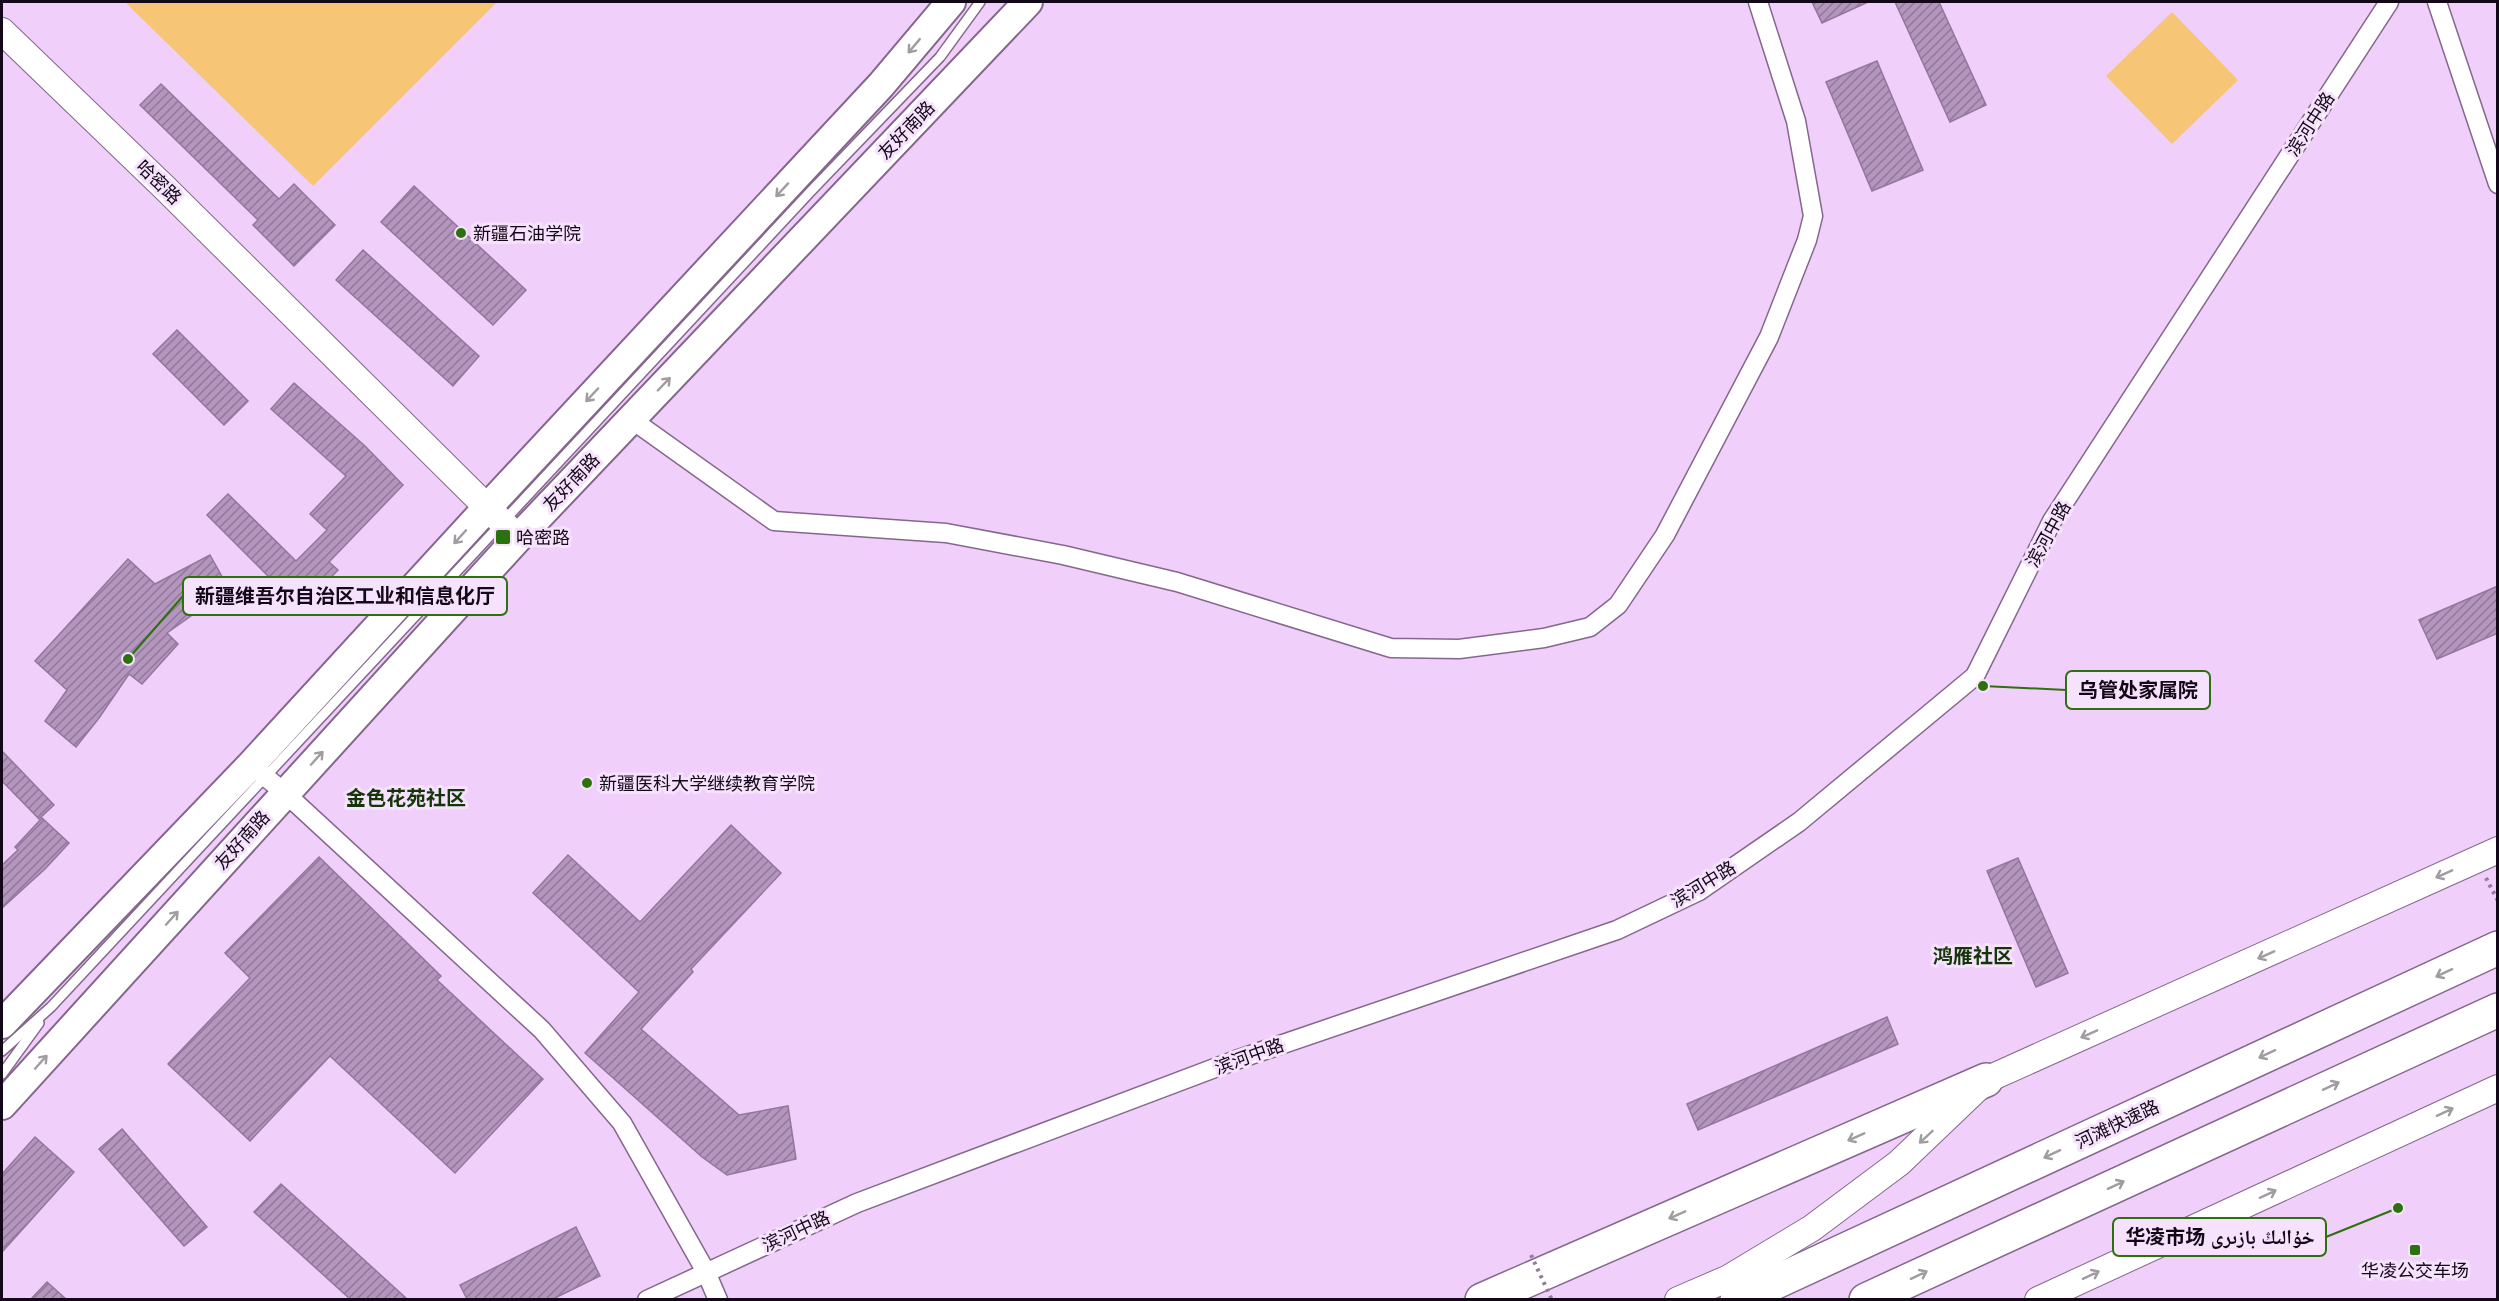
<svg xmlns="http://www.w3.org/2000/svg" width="2499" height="1301" viewBox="0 0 2499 1301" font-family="Mulish,'Noto Naskh Arabic','Noto Sans SC',sans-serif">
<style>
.green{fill:#f6c575}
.building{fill:url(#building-hatch);stroke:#94769d;stroke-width:1.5}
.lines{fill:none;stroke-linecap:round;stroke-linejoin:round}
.lane-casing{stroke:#85678d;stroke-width:12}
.street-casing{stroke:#85678d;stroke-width:21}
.secondary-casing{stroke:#85678d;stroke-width:28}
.primary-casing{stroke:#85678d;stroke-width:32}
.highway-casing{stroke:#85678d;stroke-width:36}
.path{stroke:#937c9b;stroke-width:4;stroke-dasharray:3 4.5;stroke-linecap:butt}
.lane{stroke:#fff;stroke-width:9}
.street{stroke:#fff;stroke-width:18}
.secondary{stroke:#fff;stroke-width:26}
.primary{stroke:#fff;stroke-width:28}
.highway{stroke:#fff;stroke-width:33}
.path-bridge{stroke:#937c9b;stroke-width:4;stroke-dasharray:3 4.5;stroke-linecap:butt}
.oneway{stroke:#a19ca2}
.poi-dot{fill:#2d710e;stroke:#f6e2fc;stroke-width:2}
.labels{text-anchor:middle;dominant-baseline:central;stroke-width:6;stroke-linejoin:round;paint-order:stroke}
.street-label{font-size:18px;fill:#130817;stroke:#f6e2fc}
.poi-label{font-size:18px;fill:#130817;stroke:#f6e2fc;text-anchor:start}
.neighbourhood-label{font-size:20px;font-weight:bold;fill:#143508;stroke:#f6e2fc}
.leader{fill:none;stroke:#2d710e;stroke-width:2}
.callout-dot{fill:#2d710e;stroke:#f6e2fc;stroke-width:2}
.callout{fill:#f6e2fc;stroke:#2d710e;stroke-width:2}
.callout-label{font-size:20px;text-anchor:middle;font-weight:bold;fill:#130817}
</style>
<defs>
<pattern id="building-hatch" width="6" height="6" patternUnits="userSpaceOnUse" patternTransform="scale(1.5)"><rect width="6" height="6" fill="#b495bd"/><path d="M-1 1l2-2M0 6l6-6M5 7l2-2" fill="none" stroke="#917899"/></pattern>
</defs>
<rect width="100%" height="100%" fill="#f0cffa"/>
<!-- green -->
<g class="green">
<polygon points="125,2 497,2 313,186"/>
<polygon points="2172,12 2238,80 2172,144 2106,76"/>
</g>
<!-- building -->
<g class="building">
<polygon points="1812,2 1868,2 1822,23"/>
<polygon points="1895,2 1939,2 1986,105 1950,122"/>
<polygon points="1877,61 1923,170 1872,191 1826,82"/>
<polygon points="161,84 279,199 294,184 335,225 294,266 253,225 258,220 140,105"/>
<polygon points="414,186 526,290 493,325 381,222"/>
<polygon points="363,250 479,356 453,386 336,280"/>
<polygon points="177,330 248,401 224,425 153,354"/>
<polygon points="294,383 365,446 403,485 329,562 338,570 302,607 276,581 274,582 207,515 228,494 296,561 327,530 310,514 346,476 271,409"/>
<polygon points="210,555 229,589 167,633 178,644 142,684 129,674 99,718 76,747 45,721 67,690 35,661 128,559 155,584"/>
<polygon points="2498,586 2498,633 2437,659 2419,620"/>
<polygon points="2,751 54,805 39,819 2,781"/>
<polygon points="42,818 69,843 45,869 2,908 2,865 18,850 15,847"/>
<polygon points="731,825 781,873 691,969 693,972 641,1029 739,1115 788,1106 796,1159 727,1175 702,1157 585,1053 639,992 533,893 568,855 640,922"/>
<polygon points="319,857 441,976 437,980 543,1079 455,1173 330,1056 250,1141 168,1064 250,978 225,953"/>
<polygon points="2018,858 2068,973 2036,987 1987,871"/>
<polygon points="1887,1017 1898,1044 1698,1130 1687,1104"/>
<polygon points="122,1129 207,1227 184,1246 99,1149"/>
<polygon points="35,1137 74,1172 2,1252 2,1174"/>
<polygon points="281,1184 407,1299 350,1299 254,1212"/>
<polygon points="576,1227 600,1276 553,1299 467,1299 460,1285"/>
<polygon points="47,1282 66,1299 31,1299"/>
</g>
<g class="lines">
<!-- lane casing -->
<g class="lane-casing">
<g id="lane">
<polyline points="2,1051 51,1007 812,190 940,57 980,2"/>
<polyline points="2,1074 39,1023"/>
</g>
</g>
<!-- street casing -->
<g class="street-casing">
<g id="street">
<polyline points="2437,2 2498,184"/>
<polyline points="631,419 774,521 946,533 1063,555 1177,582 1391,648 1459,649 1544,638 1590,627 1618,605 1665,535 1769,337 1807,240 1813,216 1796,121 1758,2"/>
<polyline points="251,765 285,793 542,1030 622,1123 706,1272 718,1300"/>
<polyline points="647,1300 857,1203 1236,1060 1617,930 1699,891 1799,822 1975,676 2052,521 2389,2"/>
</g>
</g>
<!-- secondary casing -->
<g class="secondary-casing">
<g id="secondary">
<polyline points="2,31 166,189 518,538"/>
<polyline points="1678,1300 1729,1278 1812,1228 1899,1163 1986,1080 2498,850"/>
<polyline points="2038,1300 2498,1088"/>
</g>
</g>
<!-- primary casing -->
<g class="primary-casing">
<g id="primary">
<polyline points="2,1024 251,765 487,508 881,85 951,2"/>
<polyline points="2,1105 518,538 1028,2"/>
</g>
</g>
<!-- highway casing -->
<g class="highway-casing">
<g id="highway">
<polyline points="1482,1300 1986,1080"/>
<polyline points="1737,1300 2498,948"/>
<polyline points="1866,1300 2498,1010"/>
</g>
</g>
<!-- path -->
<polyline class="path" points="2486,878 2498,901"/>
<!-- lane -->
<use href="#lane" class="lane"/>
<!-- street -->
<use href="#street" class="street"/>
<!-- secondary -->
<use href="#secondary" class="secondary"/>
<!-- primary -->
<use href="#primary" class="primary"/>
<!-- highway -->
<use href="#highway" class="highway"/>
<!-- path-bridge -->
<polyline class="path-bridge" points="1531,1255 1552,1300"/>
</g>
<!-- one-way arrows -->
<defs><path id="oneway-shaft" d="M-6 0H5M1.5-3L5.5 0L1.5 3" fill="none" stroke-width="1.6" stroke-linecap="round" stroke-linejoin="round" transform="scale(1.5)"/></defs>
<g class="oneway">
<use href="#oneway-shaft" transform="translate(914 46) rotate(130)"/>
<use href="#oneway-shaft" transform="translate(782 190) rotate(133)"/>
<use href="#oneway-shaft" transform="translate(664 384) rotate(-46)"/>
<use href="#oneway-shaft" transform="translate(592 395) rotate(133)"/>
<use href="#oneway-shaft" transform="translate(460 537) rotate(132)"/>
<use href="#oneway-shaft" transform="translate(317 758) rotate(-48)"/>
<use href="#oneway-shaft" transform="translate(2444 874) rotate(156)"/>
<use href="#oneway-shaft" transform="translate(172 918) rotate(-48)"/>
<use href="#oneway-shaft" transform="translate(2266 955) rotate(156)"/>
<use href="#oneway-shaft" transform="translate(2444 973) rotate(155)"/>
<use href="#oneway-shaft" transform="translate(2089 1034) rotate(156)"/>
<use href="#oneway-shaft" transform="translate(2267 1054) rotate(155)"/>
<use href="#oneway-shaft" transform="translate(41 1062) rotate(-48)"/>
<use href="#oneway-shaft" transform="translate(2331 1086) rotate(-25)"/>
<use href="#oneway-shaft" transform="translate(2445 1112) rotate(-25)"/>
<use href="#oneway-shaft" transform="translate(1856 1137) rotate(156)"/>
<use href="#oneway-shaft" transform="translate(1926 1137) rotate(137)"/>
<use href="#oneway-shaft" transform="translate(2052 1154) rotate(155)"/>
<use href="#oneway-shaft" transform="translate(2116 1185) rotate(-25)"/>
<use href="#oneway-shaft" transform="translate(2268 1194) rotate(-25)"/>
<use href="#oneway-shaft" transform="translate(1677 1215) rotate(156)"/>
<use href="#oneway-shaft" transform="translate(1919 1275) rotate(-25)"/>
<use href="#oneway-shaft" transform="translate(2091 1275) rotate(-25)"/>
</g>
<!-- markers -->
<g class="poi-dot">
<circle cx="461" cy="233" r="6"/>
<rect x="495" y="529" width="16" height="16" rx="3"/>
<circle cx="587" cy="783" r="6"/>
<rect x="2409" y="1244" width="12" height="12" rx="3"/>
</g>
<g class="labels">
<!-- street labels -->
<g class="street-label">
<text transform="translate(2310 124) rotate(-57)">滨河中路</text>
<text transform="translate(906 130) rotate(-46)">友好南路</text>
<text transform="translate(159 182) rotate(44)">哈密路</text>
<text transform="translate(571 482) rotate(-46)">友好南路</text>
<text transform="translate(2048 534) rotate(-61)">滨河中路</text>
<text transform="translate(242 840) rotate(-48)">友好南路</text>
<text transform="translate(1703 884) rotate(-31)">滨河中路</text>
<text transform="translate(1249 1056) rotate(-20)">滨河中路</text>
<text transform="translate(2117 1124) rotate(-25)">河滩快速路</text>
<text transform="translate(796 1231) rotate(-25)">滨河中路</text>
</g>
<!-- poi labels -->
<g class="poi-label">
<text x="473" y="233">新疆石油学院</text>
<text x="516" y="537">哈密路</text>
<text x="599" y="783">新疆医科大学继续教育学院</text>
<text x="2415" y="1270" text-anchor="middle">华凌公交车场</text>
</g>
<!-- neighbourhood labels -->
<g class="neighbourhood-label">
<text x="406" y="797">金色花苑社区</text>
<text x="1973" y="955">鸿雁社区</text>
</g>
</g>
<!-- callouts -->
<path class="leader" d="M128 659L183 596M1983 686L2066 690M2398 1208L2326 1237"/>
<g class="callout-dot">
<circle cx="128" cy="659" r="6"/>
<circle cx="1983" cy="686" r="6"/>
<circle cx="2398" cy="1208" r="6"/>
</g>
<g class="callout">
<rect x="183" y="577" width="324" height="38" rx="6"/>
<rect x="2066" y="671" width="144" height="38" rx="6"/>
<rect x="2113" y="1218" width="213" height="38" rx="6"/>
</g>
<g class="callout-label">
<text x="345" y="603">新疆维吾尔自治区工业和信息化厅</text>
<text x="2138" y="697">乌管处家属院</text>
<text x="2220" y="1244">华凌市场 خۇالىڭ بازىرى</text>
</g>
<!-- border -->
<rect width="2499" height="1301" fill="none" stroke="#130817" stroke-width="6"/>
</svg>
